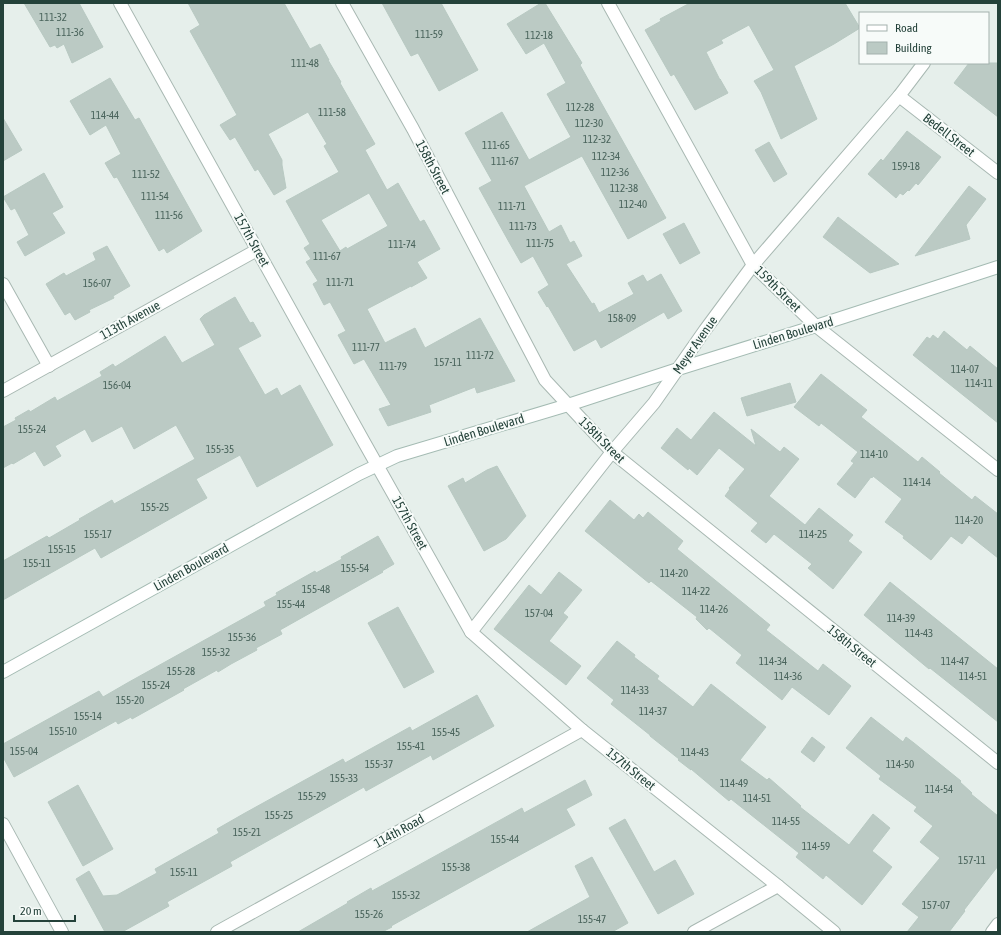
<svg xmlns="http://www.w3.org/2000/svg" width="1001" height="935" viewBox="0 0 1001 935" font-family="'Asap Condensed',sans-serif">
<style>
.building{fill:#bbcac4;stroke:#b8c9c2;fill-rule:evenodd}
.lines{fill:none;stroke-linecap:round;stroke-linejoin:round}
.street-casing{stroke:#a8b8b2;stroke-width:14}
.secondary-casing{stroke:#a4bbb3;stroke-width:14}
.street{stroke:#fff;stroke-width:12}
.secondary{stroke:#fff;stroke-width:12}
.labels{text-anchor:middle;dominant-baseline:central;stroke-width:4;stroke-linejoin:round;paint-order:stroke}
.number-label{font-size:11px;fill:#4a645c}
.street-label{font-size:13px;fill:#24423a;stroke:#f7fbf9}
</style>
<rect width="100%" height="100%" fill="#e6efeb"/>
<!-- building -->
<g class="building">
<polygon points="24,3 79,3 103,47 72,63 64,44 57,48 55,45 50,47"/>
<path d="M188 3H284L310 49 320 44 329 60H328L341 82 340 83 375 144 365 150 387 190 398 183 420 222 424 220 440 249 417 262 427 278 411 287V286L367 309 385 343 415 328 425 348 480 318 515 381 477 393 475 387 429 405 431 412 388 426 379 409 391 405 364 359 354 364 338 335 346 331 330 302 324 305 313 284 318 281 306 262 311 259 304 248 310 244 286 201 339 172 324 146 327 144 308 112 268 134 282 160V165L286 188 274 195 258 169 255 171 235 137 230 140 220 125 237 115 190 31 200 25ZM369 193 388 226 347 249 346 247 340 251 321 220Z"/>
<polygon points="382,3 441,3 478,70 439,91 418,53 411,56"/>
<polygon points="541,3 545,3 582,63 580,65 666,218 628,239 582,156 524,186 549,232 561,225 570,243 574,241 582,256 566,264 592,304 594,303 599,313 634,294 628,283 643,275 647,282 661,274 682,311 668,319 664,312 601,348 596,339 574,351 548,306 547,307 538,292 549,285 533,256 521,263 509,242 479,188 492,181 465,133 502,112 529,160 571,137 547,94 566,83 544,43 526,54 507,24"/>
<polygon points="690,3 845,3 860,28 834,44 794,66 817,119 781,139 761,92 754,81 774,70 749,25 721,40 723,43 706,52 720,80 720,79 728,93 695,110 674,74 671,76 645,30 661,21 660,19"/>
<polygon points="969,63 998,63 998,117 954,83"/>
<polygon points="110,78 135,120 139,118 202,231 167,253 164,248 159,251 117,177 114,178 105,163 121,154 106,125 90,135 70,101"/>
<polygon points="3,118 22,150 3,161"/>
<polygon points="907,131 941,157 918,185 916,183 909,191 908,190 903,195 900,193 896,198 868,174 881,159 883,161"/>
<polygon points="769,142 787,174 774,182 755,150"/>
<polygon points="44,173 63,207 52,213 65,233 25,256 17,242 29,235 15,208 11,210 3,197"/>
<polygon points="969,186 986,199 966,225 970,239 915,256"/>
<polygon points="838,217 899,264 870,273 823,237"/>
<polygon points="684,223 700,253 680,264 663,234"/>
<polygon points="107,246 130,286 113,296 114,298 89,310 90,312 75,320 70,312 65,315 46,284 64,273 66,276 96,260 93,253"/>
<polygon points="235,297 250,323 253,322 261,336 238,348 265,395 277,388 281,396 300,385 333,445 257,487 240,455 196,479 207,498 101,558 95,548 3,600 3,561 47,536 49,538 80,520 79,519 112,500 114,504 195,459 176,425 134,449 122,426 92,442 85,429 55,446 61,456 44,466 35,451 13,464 12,463 3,468 3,427 16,420 15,418 29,410 30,412 55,397 57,401 102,376 100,372 113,364 115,367 165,336 182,363 215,345 200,319 204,315"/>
<polygon points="944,331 967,350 970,346 998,369 998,423 913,355 927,337 930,339 933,335 938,339"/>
<polygon points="821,374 867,410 861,417 918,462 922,457 940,472 939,473 972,500 975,496 998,514 998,558 969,535 962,544 951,536 931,560 903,538 904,536 885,522 902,499 873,476 872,478 871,477 855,498 837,484 854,463 851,461 858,452 821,423 819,426 794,407"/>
<polygon points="790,383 796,402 747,416 741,398"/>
<polygon points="714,412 756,446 751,429 780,452 784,447 799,459 769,496 805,525 819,508 853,535 848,541 862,552 833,589 808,568 812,564 774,534 766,543 751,531 758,523 725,496 730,489 729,488 745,469 719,448 697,475 689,468 688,470 661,448 677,428 691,440"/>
<polygon points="497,466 526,516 506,539 484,551 448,486 463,478 465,483 487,470"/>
<polygon points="610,500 634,520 639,514 643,518 648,512 683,541 677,549 770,625 766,630 818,671 823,664 851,686 829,715 792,687 782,700 736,663 742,655 709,628 707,630 696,619 697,617 651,581 649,583 585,531"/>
<polygon points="378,536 394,564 382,571 383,572 280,630 282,634 256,648 257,650 231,664 218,672 217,670 183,689 184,690 132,719 131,717 118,724 116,721 14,777 3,757 3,744 99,691 103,697 129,682 266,606 264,602 277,595 276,593 315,571 316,573 342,559 341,557"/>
<polygon points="559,572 582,590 563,613 568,617 549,641 581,666 566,685 494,629 529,585 541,595"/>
<polygon points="890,582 998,669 998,722 930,668 929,669 864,615"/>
<polygon points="398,607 434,672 404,688 368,623"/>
<polygon points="617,641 635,655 634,657 659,676 657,679 693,707 711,684 766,727 740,760 767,780 769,778 801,806 800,807 849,845 873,814 890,828 872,851 892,867 862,905 826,875 823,879 796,857 799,853 731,799 729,801 691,769 691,770 678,760 679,759 650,736 650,735 611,704 614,700 587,678"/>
<polygon points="477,695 494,726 433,760 431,755 366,791 364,787 230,862 232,866 167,902 169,906 122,932 105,932 76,879 89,871 103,896 117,895 157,873 155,869 219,833 217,829 245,813 343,759 345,763 410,727 412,731"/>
<polygon points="871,717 903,742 906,737 914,743 961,781 960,782 972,793 971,794 998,816 998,866 964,910 965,911 949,932 907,932 919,917 902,904 940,858 920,842 933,826 914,811 917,807 879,779 881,776 846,748"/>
<polygon points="812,737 825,747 814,762 801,752"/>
<polygon points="585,780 592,795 566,809 575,825 474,880 391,926 392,927 382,932 298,932 348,903 347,902 371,888 372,891 522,808 524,813"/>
<polygon points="78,785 113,849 83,866 48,802"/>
<polygon points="625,819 654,872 675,860 694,894 658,914 609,828"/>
<polygon points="592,857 628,923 612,932 527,932 590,897 575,866"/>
</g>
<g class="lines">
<!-- street casing -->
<g class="street-casing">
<g id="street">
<polyline points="120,3 364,442 471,632 582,730 778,886 834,932"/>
<polyline points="342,3 413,129 545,380 612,452 998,763"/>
<polyline points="608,3 753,265 816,326 998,470"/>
<polyline points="899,96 998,173"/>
<polyline points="3,284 49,366"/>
<polyline points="3,391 257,250"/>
<polyline points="471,632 612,452 654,403 705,330 753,265 899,96 924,63"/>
<polyline points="3,824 62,932"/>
<polyline points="217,932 582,730"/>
<polyline points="694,932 778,886"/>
<polyline points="992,932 998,924"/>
</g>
</g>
<!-- secondary casing -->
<g class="secondary-casing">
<polyline id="secondary" points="3,672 359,474 397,456 568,405 678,369 816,326 998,267"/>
</g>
<!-- street -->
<use href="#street" class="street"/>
<!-- secondary -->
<use href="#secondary" class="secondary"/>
</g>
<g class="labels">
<!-- number labels -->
<g class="number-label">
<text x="53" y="17">111-32</text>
<text x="70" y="32">111-36</text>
<text x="429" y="34">111-59</text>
<text x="539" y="35">112-18</text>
<text x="305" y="63">111-48</text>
<text x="580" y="107">112-28</text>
<text x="332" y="112">111-58</text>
<text x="105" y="115">114-44</text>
<text x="589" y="123">112-30</text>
<text x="597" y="139">112-32</text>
<text x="496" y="145">111-65</text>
<text x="606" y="156">112-34</text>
<text x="505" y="161">111-67</text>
<text x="906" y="166">159-18</text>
<text x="615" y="172">112-36</text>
<text x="146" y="174">111-52</text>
<text x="624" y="188">112-38</text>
<text x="155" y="196">111-54</text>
<text x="633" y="204">112-40</text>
<text x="512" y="206">111-71</text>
<text x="169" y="215">111-56</text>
<text x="523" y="226">111-73</text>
<text x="540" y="243">111-75</text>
<text x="402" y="244">111-74</text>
<text x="327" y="256">111-67</text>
<text x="340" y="282">111-71</text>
<text x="97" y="283">156-07</text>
<text x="622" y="318">158-09</text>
<text x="366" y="347">111-77</text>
<text x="480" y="355">111-72</text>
<text x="448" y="362">157-11</text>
<text x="393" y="366">111-79</text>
<text x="965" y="369">114-07</text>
<text x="979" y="383">114-11</text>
<text x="117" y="385">156-04</text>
<text x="32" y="429">155-24</text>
<text x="220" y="449">155-35</text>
<text x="874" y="454">114-10</text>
<text x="917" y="482">114-14</text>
<text x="155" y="507">155-25</text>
<text x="969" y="520">114-20</text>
<text x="98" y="534">155-17</text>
<text x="813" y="534">114-25</text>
<text x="62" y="549">155-15</text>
<text x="37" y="563">155-11</text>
<text x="355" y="568">155-54</text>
<text x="674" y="573">114-20</text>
<text x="316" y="589">155-48</text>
<text x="696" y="591">114-22</text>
<text x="291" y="604">155-44</text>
<text x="714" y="609">114-26</text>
<text x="539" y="613">157-04</text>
<text x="901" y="618">114-39</text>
<text x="919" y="633">114-43</text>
<text x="242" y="637">155-36</text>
<text x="216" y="652">155-32</text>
<text x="773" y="661">114-34</text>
<text x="955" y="661">114-47</text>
<text x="181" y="671">155-28</text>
<text x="788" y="676">114-36</text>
<text x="973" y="676">114-51</text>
<text x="156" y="685">155-24</text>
<text x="635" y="690">114-33</text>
<text x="130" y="700">155-20</text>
<text x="653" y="711">114-37</text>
<text x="88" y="716">155-14</text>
<text x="63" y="731">155-10</text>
<text x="446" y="732">155-45</text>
<text x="411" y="746">155-41</text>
<text x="24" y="751">155-04</text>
<text x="695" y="752">114-43</text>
<text x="379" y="764">155-37</text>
<text x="900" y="764">114-50</text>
<text x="344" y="778">155-33</text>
<text x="734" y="783">114-49</text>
<text x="939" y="789">114-54</text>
<text x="312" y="796">155-29</text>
<text x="757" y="798">114-51</text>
<text x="279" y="815">155-25</text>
<text x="786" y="821">114-55</text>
<text x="247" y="832">155-21</text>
<text x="505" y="839">155-44</text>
<text x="816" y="846">114-59</text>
<text x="972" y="860">157-11</text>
<text x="456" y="867">155-38</text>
<text x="184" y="872">155-11</text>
<text x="406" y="895">155-32</text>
<text x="936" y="905">157-07</text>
<text x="369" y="914">155-26</text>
<text x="592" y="919">155-47</text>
</g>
<!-- street labels -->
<g class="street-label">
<text transform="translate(949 135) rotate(38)">Bedell Street</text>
<text transform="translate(433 167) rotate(62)">158th Street</text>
<text transform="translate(252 240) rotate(61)">157th Street</text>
<text transform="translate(778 289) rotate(45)">159th Street</text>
<text transform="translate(130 320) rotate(-29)">113th Avenue</text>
<text transform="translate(793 333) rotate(-17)">Linden Boulevard</text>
<text transform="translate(695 345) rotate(-55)">Meyer Avenue</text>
<text transform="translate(484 430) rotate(-17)">Linden Boulevard</text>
<text transform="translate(602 440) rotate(45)">158th Street</text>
<text transform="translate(410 523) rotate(61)">157th Street</text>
<text transform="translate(191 567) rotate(-29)">Linden Boulevard</text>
<text transform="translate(852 646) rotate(39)">158th Street</text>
<text transform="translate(631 769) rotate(39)">157th Street</text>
<text transform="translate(399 831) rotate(-29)">114th Road</text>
</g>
</g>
<!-- border -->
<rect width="1001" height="935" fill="none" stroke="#24423a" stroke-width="8"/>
<!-- legend -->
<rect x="859" y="12" width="130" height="52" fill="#f7fbf9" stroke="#a3b1ad"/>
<rect x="867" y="25" width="20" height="6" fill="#ffffff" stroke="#a3b1ad"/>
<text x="895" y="32" font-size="12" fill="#24423a">Road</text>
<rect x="867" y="42" width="20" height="12" fill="#bbcac4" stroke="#a3b1ad"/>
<text x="895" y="52" font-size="12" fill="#24423a">Building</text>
<!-- scale -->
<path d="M14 915v6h61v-6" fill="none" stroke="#24423a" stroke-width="2"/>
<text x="20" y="915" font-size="12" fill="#24423a" stroke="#f7fbf9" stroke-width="3" paint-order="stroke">20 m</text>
</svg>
